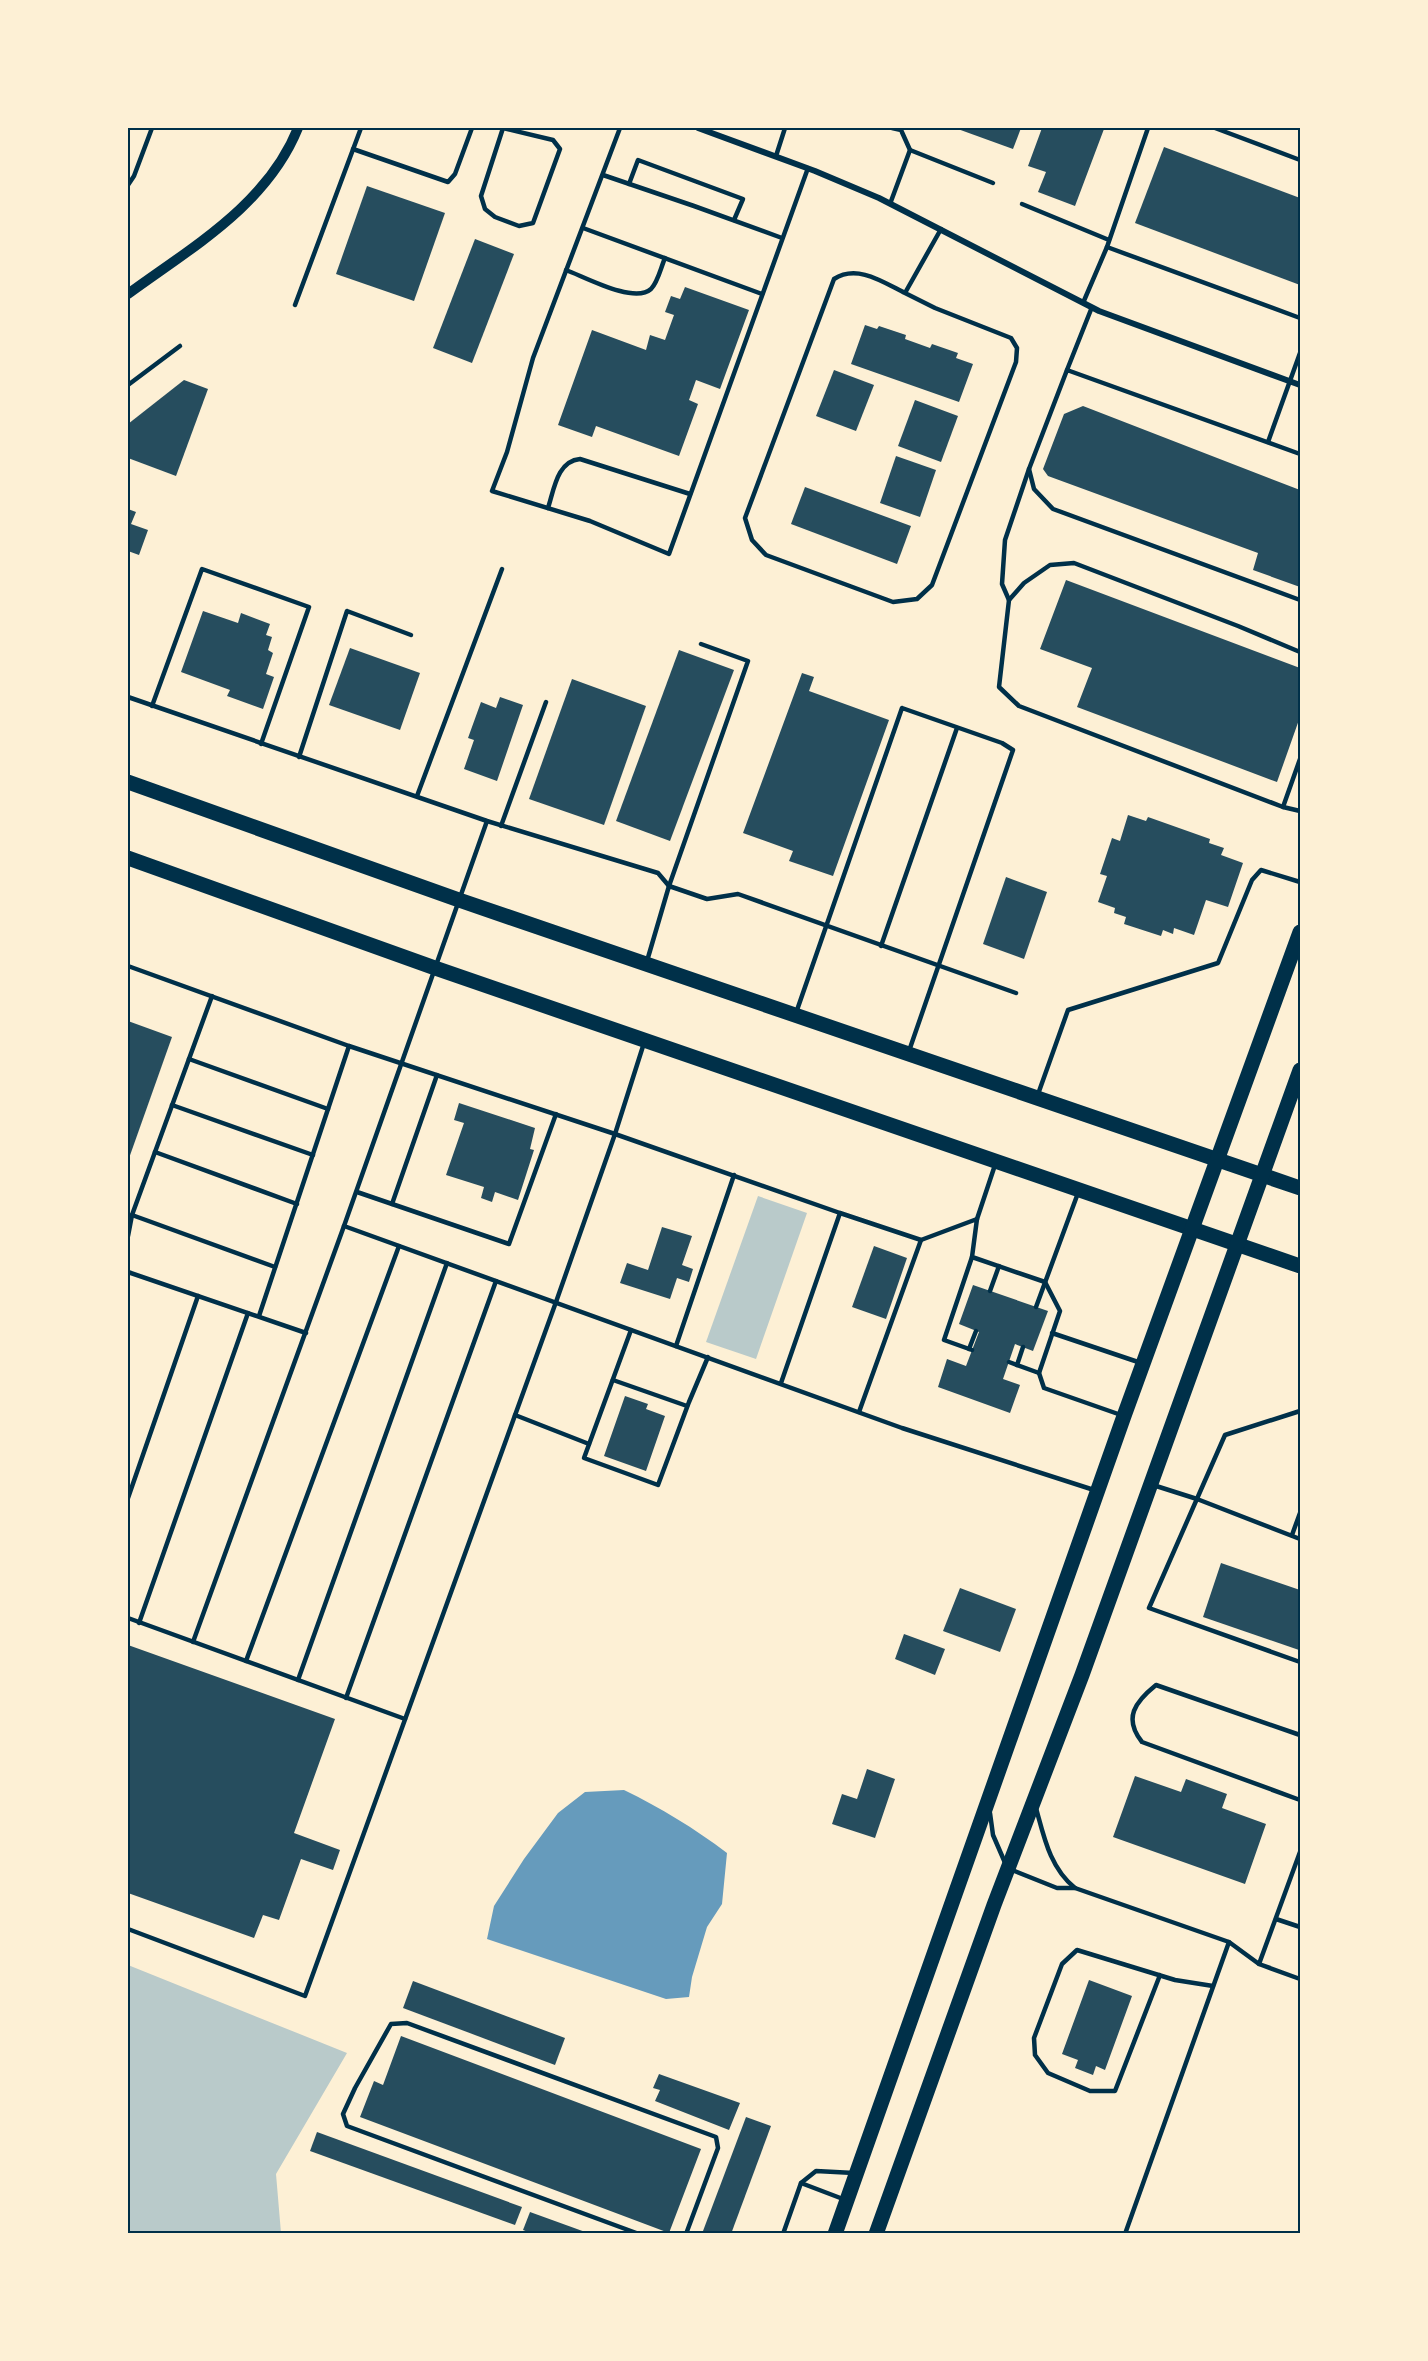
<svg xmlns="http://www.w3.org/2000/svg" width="1428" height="2361" viewBox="0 0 1428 2361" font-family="'Space Grotesk',sans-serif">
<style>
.green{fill:#b9caca}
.water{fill:#669bbc}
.building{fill:#264d5e}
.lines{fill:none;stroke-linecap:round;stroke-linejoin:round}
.service{stroke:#003049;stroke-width:4.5}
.minor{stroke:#003049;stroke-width:6}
.tertiary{stroke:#003049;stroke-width:10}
.primary{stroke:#003049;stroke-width:15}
.neatline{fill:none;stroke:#003049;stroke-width:2}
</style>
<rect width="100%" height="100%" fill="#fdf0d5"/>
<!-- green -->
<g class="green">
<polygon points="758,1196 807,1213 756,1359 706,1342"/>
<polygon points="128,1965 347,2053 276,2174 281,2233 128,2233"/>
</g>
<!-- water -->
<path class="water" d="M624 1790C661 1808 694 1828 727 1853L722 1904 707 1927 692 1977 689 1997 666 1999 487 1939 494 1906 524 1859 558 1813 585 1792Z"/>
<!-- building -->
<g class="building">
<polygon points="955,128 1021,128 1013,149"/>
<polygon points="1042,128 1104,129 1075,206 1038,192 1046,172 1028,166"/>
<polygon points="1164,147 1300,198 1300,285 1135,223"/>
<polygon points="367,186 445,213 414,301 336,274"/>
<polygon points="475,239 514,254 472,363 433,348"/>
<polygon points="685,287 749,310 720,389 696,380 689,400 698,404 679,456 596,426 592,437 558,425 592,330 646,350 650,335 665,340 674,315 665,312 671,296 680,299"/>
<polygon points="865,325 877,329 879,326 906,335 905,339 930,348 932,344 958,353 956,358 973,364 959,402 851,364"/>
<polygon points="834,370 874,385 856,431 816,416"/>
<polygon points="184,380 208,389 176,476 128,458 128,424"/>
<polygon points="915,400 958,416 941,462 898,446"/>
<polygon points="1083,406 1300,490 1300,587 1253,570 1258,553 1048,476 1043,469 1064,414"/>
<polygon points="896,456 936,470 920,517 880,503"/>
<polygon points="805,487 911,526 897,564 791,524"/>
<polygon points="128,509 136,512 131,524 148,530 139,555 128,551"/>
<polygon points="1066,580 1300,668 1300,717 1277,782 1077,707 1092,668 1040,649"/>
<polygon points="203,611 238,623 241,613 270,624 266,635 272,637 268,650 273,653 266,674 274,677 263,709 227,696 230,690 181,672"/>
<polygon points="350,648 420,673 400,730 329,705"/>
<polygon points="679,650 734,670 670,841 616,821"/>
<polygon points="802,673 814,677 809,691 889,720 833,876 789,861 793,851 743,833"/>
<polygon points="572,679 646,706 604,825 529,799"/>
<polygon points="500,697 523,705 497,781 464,769 474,740 468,738 481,702 496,708"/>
<polygon points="1128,815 1146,821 1148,817 1210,839 1209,843 1224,848 1221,855 1243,863 1228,907 1206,900 1194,935 1174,928 1173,934 1163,930 1161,936 1124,924 1126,917 1114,913 1115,908 1098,902 1107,876 1100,874 1112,838 1120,841"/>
<polygon points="1006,877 1047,892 1024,959 983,944"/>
<polygon points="128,1021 172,1037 128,1161"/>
<polygon points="459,1103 535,1128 530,1149 534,1150 518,1200 495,1192 492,1202 481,1198 484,1187 446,1175 464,1123 454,1120"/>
<polygon points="662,1227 692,1236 682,1265 693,1269 689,1282 677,1278 670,1299 620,1283 627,1263 648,1270"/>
<polygon points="874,1246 907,1258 886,1319 852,1307"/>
<polygon points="973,1285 1048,1311 1033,1351 1015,1344 1003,1379 1020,1385 1010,1413 938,1387 947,1359 966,1366 979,1332 959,1324"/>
<polygon points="625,1396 648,1404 646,1409 665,1416 646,1471 604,1456"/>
<polygon points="1221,1563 1300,1590 1299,1650 1203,1617"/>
<polygon points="960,1588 1016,1609 1000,1652 943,1631"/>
<polygon points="904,1634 945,1649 935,1675 895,1659"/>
<polygon points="128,1645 335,1719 294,1833 340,1850 333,1870 301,1859 279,1920 263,1915 254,1938 128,1893"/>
<polygon points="867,1769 895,1779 875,1838 832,1824 842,1794 857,1799"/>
<polygon points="1135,1776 1181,1792 1186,1779 1227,1794 1222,1808 1266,1824 1245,1884 1113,1837"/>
<polygon points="1089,1980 1132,1996 1105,2070 1096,2066 1093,2075 1075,2068 1078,2060 1062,2054"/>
<polygon points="413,1981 565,2038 555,2065 403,2008"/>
<polygon points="401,2036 701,2149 669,2233 360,2117 374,2081 383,2085"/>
<polygon points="659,2074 740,2103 729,2130 655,2101 660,2090 653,2088"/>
<polygon points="746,2117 771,2126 731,2234 710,2234 703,2231"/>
<polygon points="317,2132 522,2207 515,2225 310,2151"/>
<polygon points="530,2212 588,2233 588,2234 533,2234 523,2230"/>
</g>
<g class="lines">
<!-- service -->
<g class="service">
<polyline points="503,128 553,140 560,149 533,223 519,226 495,217 485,209 481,196 503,128"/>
<polyline points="620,128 533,358 507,452 492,491 590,521 669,554 808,168"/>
<polyline points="1215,128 1300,160"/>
<polyline points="353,149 448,182 455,174 472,128"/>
<polyline points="910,150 993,183"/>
<polyline points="776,156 785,128"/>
<polyline points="603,175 694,206 782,238"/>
<polyline points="629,184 638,160 743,199 734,220"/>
<polyline points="128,185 134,176 152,128"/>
<polyline points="890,204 910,150 901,130 892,128"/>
<polyline points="1022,204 1109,240"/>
<polyline points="583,228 762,294"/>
<polyline points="1107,247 1300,318"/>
<path d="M566 270C585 277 634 304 651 289 658 282 661 267 665 258"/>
<path d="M905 293C883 282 857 264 834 279L745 518 752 540 766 555 893 602 917 599 932 585 1016 362 1017 348 1011 338 935 308 905 293 941 229"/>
<polyline points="1083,303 1107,247 1148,128"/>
<polyline points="295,305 361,128"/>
<polyline points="1067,370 1092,307"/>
<polyline points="128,385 180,346"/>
<polyline points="1268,442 1300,353"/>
<polyline points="1300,454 1067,370 1029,469 1034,489 1053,509 1300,600"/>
<path d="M548 508C554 490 557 461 580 459L690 494"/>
<polyline points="1009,600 1002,584 1005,540 1029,469"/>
<polyline points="1300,652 1238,626 1074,563 1050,565 1024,583 1009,600 999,687 1019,706 1283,807 1300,811"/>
<polyline points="128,697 487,821 658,873 669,886"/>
<polyline points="152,706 202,569 309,607 261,744"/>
<polyline points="299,757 347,611 411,635"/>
<polyline points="417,796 502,569"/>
<polyline points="1283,807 1300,759"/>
<polyline points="487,821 344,1226 902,1428 1094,1490"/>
<polyline points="501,826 546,702"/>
<polyline points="669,886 748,661 701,644"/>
<polyline points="881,946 957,728"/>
<polyline points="647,961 669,886 707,899 738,894 1016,993"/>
<polyline points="128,966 349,1046 615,1134 840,1213"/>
<polyline points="796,1013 902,708 1002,743 1013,750 909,1051"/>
<polyline points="189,1059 328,1109"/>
<polyline points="1037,1097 1068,1010 1218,963 1252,880 1261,870 1300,882"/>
<polyline points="172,1105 313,1155"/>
<polyline points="155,1152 297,1204"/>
<polyline points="357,1192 509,1244 556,1114"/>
<polyline points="392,1204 437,1075"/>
<polyline points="132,1215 275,1267"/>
<polyline points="977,1219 995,1165"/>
<polyline points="128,1236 132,1215 212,996"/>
<polyline points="128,1272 306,1333"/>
<polyline points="990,1291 999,1266"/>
<polyline points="1036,1307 1078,1193"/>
<polyline points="259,1316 349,1046"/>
<polyline points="631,1330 584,1458 658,1485 689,1402 708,1357"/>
<polyline points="1052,1333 1141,1363"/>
<polyline points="676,1346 734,1175"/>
<polyline points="969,1349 976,1331"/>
<polyline points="972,1350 944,1340 972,1257"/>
<polyline points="1009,1362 1039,1373"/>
<polyline points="1017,1365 1023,1347"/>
<polyline points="613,1380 687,1406"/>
<polyline points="781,1383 840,1213 921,1240 977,1219 972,1257 1045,1282 1060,1311 1039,1373 1044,1388 1121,1415"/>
<polyline points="1300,1411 1225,1435 1149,1608 1300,1662"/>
<polyline points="859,1412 921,1240"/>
<polyline points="515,1415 589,1444"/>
<polyline points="1153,1485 1197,1499 1300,1539"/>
<polyline points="128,1498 198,1296"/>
<polyline points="1292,1535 1300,1513"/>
<polyline points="128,1618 405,1719"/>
<polyline points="139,1623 248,1313"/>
<polyline points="193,1642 344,1226"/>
<polyline points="246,1661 399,1246"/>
<polyline points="298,1680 447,1263"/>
<polyline points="346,1698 496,1281"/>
<path d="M1300 1735 1156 1685C1135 1702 1123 1718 1142 1742L1300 1800"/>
<path d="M1036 1808C1044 1837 1050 1868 1075 1888L1229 1942 1259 1964 1300 1979"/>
<polyline points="990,1813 993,1835 1006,1865"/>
<polyline points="1012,1870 1057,1888 1075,1888"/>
<polyline points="1276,1919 1300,1927"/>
<polyline points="128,1929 305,1996 556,1302 615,1134 644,1043"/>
<polyline points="1259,1964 1300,1852"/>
<polyline points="1160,1975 1115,2091 1090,2091 1048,2073 1035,2055 1034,2038 1062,1964 1077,1950 1175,1980 1213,1986"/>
<polyline points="801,2183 843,2199"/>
<polyline points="639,2234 347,2126 343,2114 355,2088 391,2024 407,2023 716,2137 718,2148 686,2234"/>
<polyline points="783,2234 801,2183 816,2171 854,2173"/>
<polyline points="1125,2234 1229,1942"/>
</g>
<!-- minor -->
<polyline class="minor" points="698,128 815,171 879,198 1099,311 1300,385"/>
<!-- tertiary -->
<path class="tertiary" d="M128 294C192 247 267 205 298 128"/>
<!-- primary -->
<g class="primary">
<polyline points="128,782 459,900 1300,1188"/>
<polyline points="128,858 435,968 1300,1266"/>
<polyline points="835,2234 1124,1416 1300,932"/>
<polyline points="876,2234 994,1905 1082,1675 1300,1070"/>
</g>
</g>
<!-- border -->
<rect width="1428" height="2361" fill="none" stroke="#fdf0d5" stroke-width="258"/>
<rect x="129" y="129" width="1170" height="2103" class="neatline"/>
</svg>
